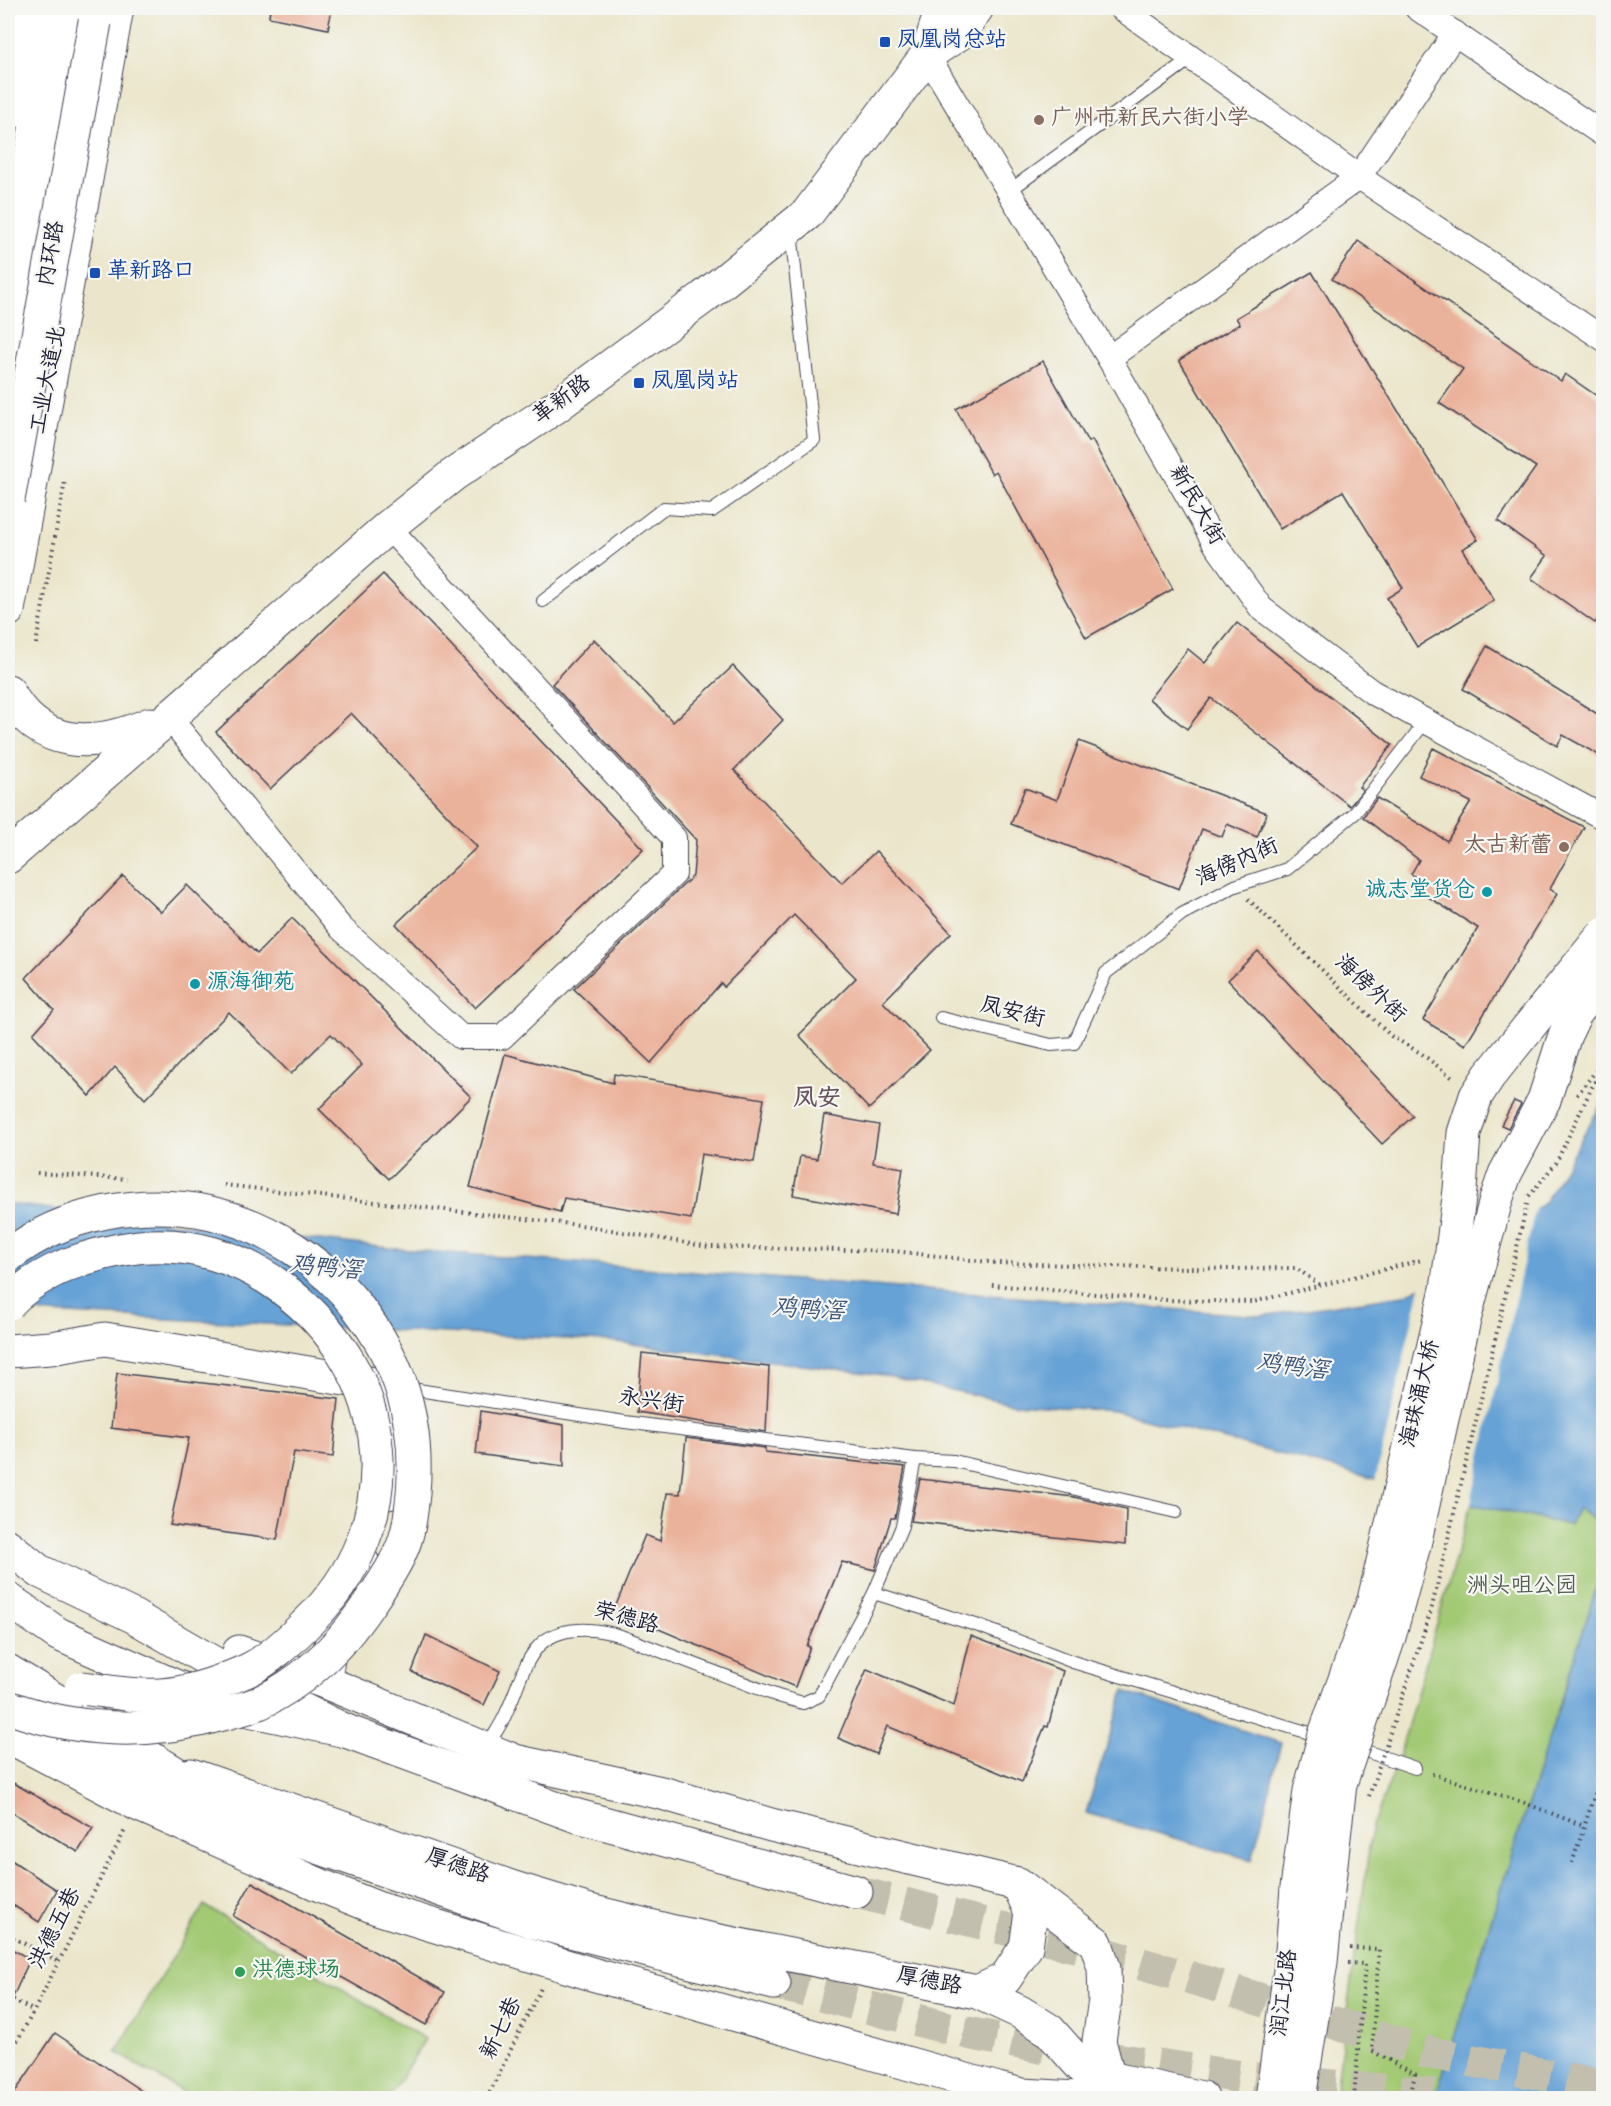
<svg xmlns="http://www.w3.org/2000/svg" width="1611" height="2106" viewBox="0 0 1611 2106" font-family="'Gochi Hand','LXGW WenKai TC',sans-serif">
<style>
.green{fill:#a2c973;stroke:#627657;stroke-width:1.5}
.water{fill:#66a2d6;stroke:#446288;stroke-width:1.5}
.pier{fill:#ebe6cb}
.building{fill:#ebb29b}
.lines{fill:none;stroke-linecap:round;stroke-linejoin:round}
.primary-tunnel{stroke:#c3bfae;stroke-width:33;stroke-dasharray:33 16;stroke-linecap:butt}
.lane-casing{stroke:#403f51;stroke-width:14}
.street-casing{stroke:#403f51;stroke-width:26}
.secondary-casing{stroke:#403f51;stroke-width:35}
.primary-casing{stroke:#403f51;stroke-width:35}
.highway-casing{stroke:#403f51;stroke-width:35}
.path{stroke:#403f51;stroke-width:4;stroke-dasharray:1.5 4.5;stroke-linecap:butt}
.lane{stroke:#fff;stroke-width:12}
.street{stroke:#fff;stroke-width:24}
.secondary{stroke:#fff;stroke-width:33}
.primary{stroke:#fff;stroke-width:33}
.highway{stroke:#fff;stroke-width:33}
.secondary-bridge-casing{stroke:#403f51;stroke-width:35;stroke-linecap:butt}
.highway-bridge-casing{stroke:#403f51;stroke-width:35;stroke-linecap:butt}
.path-bridge{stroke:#403f51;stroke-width:4;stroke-dasharray:1.5 4.5;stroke-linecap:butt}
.secondary-bridge{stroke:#fff;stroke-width:33}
.highway-bridge{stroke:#fff;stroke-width:33}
.transit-dot{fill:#1a4fb4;stroke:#f6f6f2;stroke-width:2}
.education-dot{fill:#8d6e63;stroke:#f6f6f2;stroke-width:2}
.culture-dot{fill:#0f9aa8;stroke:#f6f6f2;stroke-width:2}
.leisure-dot{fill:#2e9e5b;stroke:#f6f6f2;stroke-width:2}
.labels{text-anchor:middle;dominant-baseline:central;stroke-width:4.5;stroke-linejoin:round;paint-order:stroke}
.transit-label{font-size:22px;fill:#164399;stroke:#f6f6f2;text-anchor:start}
.education-label{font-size:22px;fill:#785e54;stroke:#f6f6f2;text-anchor:start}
.street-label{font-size:22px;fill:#22223b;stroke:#f6f6f2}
.culture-label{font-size:22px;fill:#0d838f;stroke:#f6f6f2;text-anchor:end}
.park-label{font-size:22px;fill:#4f5c4f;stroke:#f6f6f2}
.leisure-label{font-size:22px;fill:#27864d;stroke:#f6f6f2;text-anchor:start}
.neighbourhood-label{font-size:24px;font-weight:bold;fill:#68545d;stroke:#f6f6f2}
.water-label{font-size:24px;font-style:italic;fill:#3d5579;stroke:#f6f6f2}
</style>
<rect width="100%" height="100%" fill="#f6f6f2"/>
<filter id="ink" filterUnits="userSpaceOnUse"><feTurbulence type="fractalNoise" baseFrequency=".0167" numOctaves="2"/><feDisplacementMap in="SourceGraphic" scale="12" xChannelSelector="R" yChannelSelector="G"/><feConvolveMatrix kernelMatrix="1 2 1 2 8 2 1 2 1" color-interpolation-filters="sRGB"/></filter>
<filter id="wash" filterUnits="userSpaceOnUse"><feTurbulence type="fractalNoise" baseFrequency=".008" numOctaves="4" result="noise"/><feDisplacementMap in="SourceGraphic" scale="24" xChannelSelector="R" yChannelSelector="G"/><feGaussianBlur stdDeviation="1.35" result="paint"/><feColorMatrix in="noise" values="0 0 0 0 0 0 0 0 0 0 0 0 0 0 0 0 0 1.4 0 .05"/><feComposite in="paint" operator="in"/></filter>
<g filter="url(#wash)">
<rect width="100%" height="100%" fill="#ebe6cb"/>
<!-- green -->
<g class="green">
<polygon points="1471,1504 1569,1525 1578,1508 1602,1527 1603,1567 1435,2098 1335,2098 1372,1827 1397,1764"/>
<polygon points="204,1905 425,2039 389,2098 193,2098 116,2052"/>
</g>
<!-- water -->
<g class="water">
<polygon points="1603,1101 1603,1539 1602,1526 1578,1508 1570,1525 1471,1504 1115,1411 1015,1404 883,1375 608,1341 8,1311 8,1204 398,1249 1261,1316 1404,1295 1460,1268 1545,1202"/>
<polygon points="1603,1567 1603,2098 1435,2098"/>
<polygon points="1124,1691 1281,1743 1252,1860 1086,1813"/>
</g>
<!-- pier -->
<polygon class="pier" points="1536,1205 1470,1507 1375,1481 1421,1283 1458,1266"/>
<g id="blocks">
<!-- building -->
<g class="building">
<polygon points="270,8 332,8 328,29 269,17"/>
<polygon points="1358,241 1561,381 1565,374 1604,401 1604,611 1595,623 1531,578 1547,556 1498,521 1536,467 1439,403 1463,369 1332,279"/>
<polygon points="1312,272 1478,540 1462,549 1494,600 1417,647 1387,598 1403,588 1343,491 1280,529 1179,360 1240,324 1236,318"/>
<polygon points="1043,361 1088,442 1092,440 1173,589 1086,638 996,471 992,474 956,409"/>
<polygon points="383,574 643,849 475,1008 396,924 477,847 351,713 270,789 216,732"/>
<polygon points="1237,623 1392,745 1359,787 1363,790 1350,806 1211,698 1187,729 1149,699 1188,649 1205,663"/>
<polygon points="594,639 673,722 733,666 783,720 734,770 842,883 876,851 951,933 883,1002 930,1050 869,1109 799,1035 856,978 794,915 724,987 721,983 651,1063 574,989 693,876 696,840 552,684"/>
<polygon points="1487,646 1604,718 1604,758 1563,735 1557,746 1463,689"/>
<polygon points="1079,741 1267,813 1257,837 1227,824 1222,837 1202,829 1179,889 1011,824 1025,788 1057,800"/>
<polygon points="1433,748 1584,827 1550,889 1557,894 1465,1045 1423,1020 1478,928 1417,890 1422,881 1411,874 1419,860 1363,817 1377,798 1447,841 1471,802 1419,776"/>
<polygon points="123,876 161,912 187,885 257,954 292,918 471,1097 389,1179 319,1109 362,1065 331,1034 291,1074 229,1012 145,1099 115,1067 90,1096 33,1034 54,1010 26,978"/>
<polygon points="1258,951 1413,1116 1382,1144 1228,980"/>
<polygon points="505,1054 613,1083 614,1074 764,1099 754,1162 701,1154 691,1219 564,1198 560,1212 470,1187"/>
<polygon points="1514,1101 1521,1104 1508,1128 1501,1125"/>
<polygon points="824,1115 879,1125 873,1163 903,1168 896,1214 793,1195 800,1156 817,1159"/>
<polygon points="642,1353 769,1367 766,1432 637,1412"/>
<polygon points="117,1373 339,1399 333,1457 294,1452 277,1540 170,1525 189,1438 111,1428"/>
<polygon points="481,1411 564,1425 564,1466 476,1454"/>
<polygon points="686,1438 765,1448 765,1452 905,1467 895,1518 891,1518 875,1570 842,1562 807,1646 810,1647 795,1687 614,1610 645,1535 660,1541 667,1493 680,1494"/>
<polygon points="920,1479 1074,1497 1126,1509 1125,1545 911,1521"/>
<polygon points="426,1635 500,1671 484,1705 412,1672"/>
<polygon points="971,1636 1063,1671 1048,1727 1045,1726 1022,1782 887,1726 876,1754 838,1738 867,1669 954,1706"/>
<polygon points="8,1780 93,1828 78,1852 8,1810"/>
<polygon points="8,1858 57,1890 39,1922 8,1902"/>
<polygon points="252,1882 445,1992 426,2025 233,1916"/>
<polygon points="8,1947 30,1959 8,2008"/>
<polygon points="55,2033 152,2098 11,2098"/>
</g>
</g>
</g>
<g filter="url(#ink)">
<use href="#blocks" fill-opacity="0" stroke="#403f51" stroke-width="1.5"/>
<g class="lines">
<!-- primary-tunnel -->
<g class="primary-tunnel">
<polyline points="856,1892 1099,1952 1205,1982 1426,2052 1604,2086"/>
<polyline points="774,1983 972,2034 1072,2053 1271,2081 1420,2093 1448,2098"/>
</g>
<!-- lane casing -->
<g class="lane-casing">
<g id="lane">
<polyline points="1009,191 1192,58"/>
<polyline points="543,601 664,508 712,511 814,440 791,232"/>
<polyline points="941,1018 1051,1045 1074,1043 1106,973 1182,914 1235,886 1287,869 1355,813 1425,722"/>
<polyline points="405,1388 625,1422 915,1459 954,1461 1176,1512"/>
<polyline points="874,1593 979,1626 1073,1662 1323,1737"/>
<polyline points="1354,1747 1415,1768"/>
<path d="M486 1748C493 1736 502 1724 507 1711 517 1690 522 1666 537 1648 557 1624 596 1628 621 1636L778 1696 803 1703 819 1696 874 1593 902 1526 915 1459"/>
</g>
</g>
<!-- street casing -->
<g class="street-casing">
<g id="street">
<polyline points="1121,8 1359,177 1604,339"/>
<polyline points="1417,8 1604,135"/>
<polyline points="927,55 1109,358 1216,545 1261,608 1372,692 1604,818"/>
<polyline points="1109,358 1359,177 1455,33"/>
<polyline points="8,398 77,8"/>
<polyline points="168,716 341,928 461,1037 502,1037 674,874 674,838 388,527"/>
</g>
</g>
<!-- secondary casing -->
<g class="secondary-casing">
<g id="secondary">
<polyline points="927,55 942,8"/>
<polyline points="8,114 26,8"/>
<path d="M8 691C39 750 94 748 150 724"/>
<polyline points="8,857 388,527 453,475 554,408 704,297 807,214 927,55 960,33 977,8"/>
<polyline points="8,1351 51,1348 105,1339 381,1385 393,1443 388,1493"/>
<polyline points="17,1741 137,1804 322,1886 377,1908 592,1974 998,2089 1022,2095 1078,2098"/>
<path d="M191 1775 514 1888 590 1911 674 1932 977 1992 1005 1979 1026 1947 1031 1912 1018 1884 771 1825 662 1793 515 1761 325 1682C328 1642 344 1599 363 1563"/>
<polyline points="1018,1884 1096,1943 1104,1968 1105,2000 1099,2041 1109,2078 1202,2098"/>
<polyline points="977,1992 1020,2012 1049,2030 1081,2066 1116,2095"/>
<polyline points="1272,2098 1291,1964 1297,1888"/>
<polyline points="1299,2098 1321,1962 1328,1890"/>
</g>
</g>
<!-- primary casing -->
<g class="primary-casing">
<g id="primary">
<polyline points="8,610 117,8"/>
<polyline points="8,1599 58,1634 177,1687 249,1710 346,1731 574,1815 856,1892"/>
<polyline points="8,1727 306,1843 531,1921 774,1983"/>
</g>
</g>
<!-- highway casing -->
<g class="highway-casing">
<g id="highway">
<polyline points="8,280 57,8"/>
<polyline points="8,1546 39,1571 133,1616 246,1682 346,1731"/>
<polyline points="239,1652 325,1682"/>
<polyline points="8,1671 259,1824"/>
</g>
</g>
<!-- path -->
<g class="path">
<polyline points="36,644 65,481"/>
<polyline points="1248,899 1391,1036 1422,1054 1454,1079"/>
<polyline points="1577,1095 1598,1068"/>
<polyline points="37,1173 127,1179"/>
<polyline points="224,1185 588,1226 709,1247 894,1251 997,1263 1226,1269 1296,1268 1320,1285"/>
<polyline points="1529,1196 1556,1163 1604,1062"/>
<polyline points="992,1285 1166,1300 1253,1302 1422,1260"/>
<polyline points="1432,1774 1522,1802 1584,1826"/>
<polyline points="1572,1863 1596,1791"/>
<polyline points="8,1935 58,1961"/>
<polyline points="1350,1948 1379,1949 1372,2051 1415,2074 1410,2098"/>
<polyline points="1348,1963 1365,1964 1354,2098"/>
<polyline points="8,1997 34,2011"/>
<polyline points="8,2057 34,2011 126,1828"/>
<polyline points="487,2098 541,1988"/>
</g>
<!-- lane -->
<use href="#lane" class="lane"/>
<!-- street -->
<use href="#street" class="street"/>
<!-- secondary -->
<use href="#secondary" class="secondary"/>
<!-- primary -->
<use href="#primary" class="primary"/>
<!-- highway -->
<use href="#highway" class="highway"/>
<!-- secondary-bridge casing -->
<g class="secondary-bridge-casing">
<g id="secondary-bridge">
<polyline points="1297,1888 1310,1791 1325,1734 1374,1600 1447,1289 1460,1190 1464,1133 1476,1096 1489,1076 1604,934"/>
<polyline points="1328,1890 1340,1784 1389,1637 1414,1545 1464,1320 1496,1200 1505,1174 1544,1100 1565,1035 1575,1014 1604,976"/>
</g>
</g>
<!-- highway-bridge casing -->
<g class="highway-bridge-casing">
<g id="highway-bridge">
<polyline points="8,500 95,22"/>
<path d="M8 1256C64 1212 142 1198 211 1213 268 1226 323 1262 359 1309 401 1363 419 1425 413 1493 411 1514 409 1534 400 1553 390 1575 375 1595 361 1615 335 1651 301 1683 261 1702 249 1708 235 1710 223 1714 151 1735 78 1732 8 1707"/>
<path d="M8 1304C40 1269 92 1253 138 1247 188 1241 239 1257 279 1286 397 1371 412 1524 305 1625 288 1642 268 1661 246 1671 221 1682 188 1693 161 1695 134 1697 107 1691 81 1688"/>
</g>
</g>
<!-- path-bridge -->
<polyline class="path-bridge" points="1369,1796 1431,1611 1527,1204"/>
<!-- secondary-bridge -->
<use href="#secondary-bridge" class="secondary-bridge"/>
<!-- highway-bridge -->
<use href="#highway-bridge" class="highway-bridge"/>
</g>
</g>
<!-- markers -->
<g class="transit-dot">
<rect x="879" y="36" width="12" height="12" rx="3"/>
<rect x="89" y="267" width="12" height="12" rx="3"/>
<rect x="633" y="377" width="12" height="12" rx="3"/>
</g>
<g class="education-dot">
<circle cx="1039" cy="120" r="6"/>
<circle cx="1564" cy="847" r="6"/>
</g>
<g class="culture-dot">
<circle cx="1487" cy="892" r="6"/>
<circle cx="195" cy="984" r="6"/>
</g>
<circle class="leisure-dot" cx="240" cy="1972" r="6"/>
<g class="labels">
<!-- transit labels -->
<g class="transit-label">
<text x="897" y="42">凤凰岗总站</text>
<text x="107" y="273">革新路口</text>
<text x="651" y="383">凤凰岗站</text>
</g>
<!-- education labels -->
<g class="education-label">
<text x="1051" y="120">广州市新民六街小学</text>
<text x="1552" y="847" text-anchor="end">太古新蕾</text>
</g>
<!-- street labels -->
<g class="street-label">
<text transform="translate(53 254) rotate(-80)">内环路</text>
<text transform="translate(50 380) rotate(-79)">工业大道北</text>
<text transform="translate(563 401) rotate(-36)">革新路</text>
<text transform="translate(1195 506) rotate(60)">新民大街</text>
<text transform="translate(1238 864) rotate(-24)">海傍内街</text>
<text transform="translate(1369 990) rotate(43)">海傍外街</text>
<text transform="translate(1012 1014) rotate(14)">凤安街</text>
<text transform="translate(1422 1394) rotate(-77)">海珠涌大桥</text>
<text transform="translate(651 1403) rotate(8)">永兴街</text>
<text transform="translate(626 1620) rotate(15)">荣德路</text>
<text transform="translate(457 1868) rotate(19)">厚德路</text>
<text transform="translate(57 1929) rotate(-63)">洪德五巷</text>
<text transform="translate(929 1983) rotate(11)">厚德路</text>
<text transform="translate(1286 1993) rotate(-83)">润江北路</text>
<text transform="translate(503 2029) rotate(-64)">新七巷</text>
</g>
<!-- culture labels -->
<g class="culture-label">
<text x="1475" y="892">诚志堂货仓</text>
<text x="207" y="984" text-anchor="start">源海御苑</text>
</g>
<!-- park labels -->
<g class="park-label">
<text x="1522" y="1588">洲头咀公园</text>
</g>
<!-- leisure labels -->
<g class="leisure-label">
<text x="252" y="1972">洪德球场</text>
</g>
<!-- neighbourhood labels -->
<g class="neighbourhood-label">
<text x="817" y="1100">凤安</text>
</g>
<!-- water labels -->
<g class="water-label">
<text transform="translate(325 1270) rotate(6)">鸡鸭滘</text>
<text transform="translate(808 1312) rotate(4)">鸡鸭滘</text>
<text transform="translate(1292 1369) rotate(8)">鸡鸭滘</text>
</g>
</g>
<!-- margin -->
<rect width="1611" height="2106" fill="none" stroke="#f6f6f2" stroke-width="30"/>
</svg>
